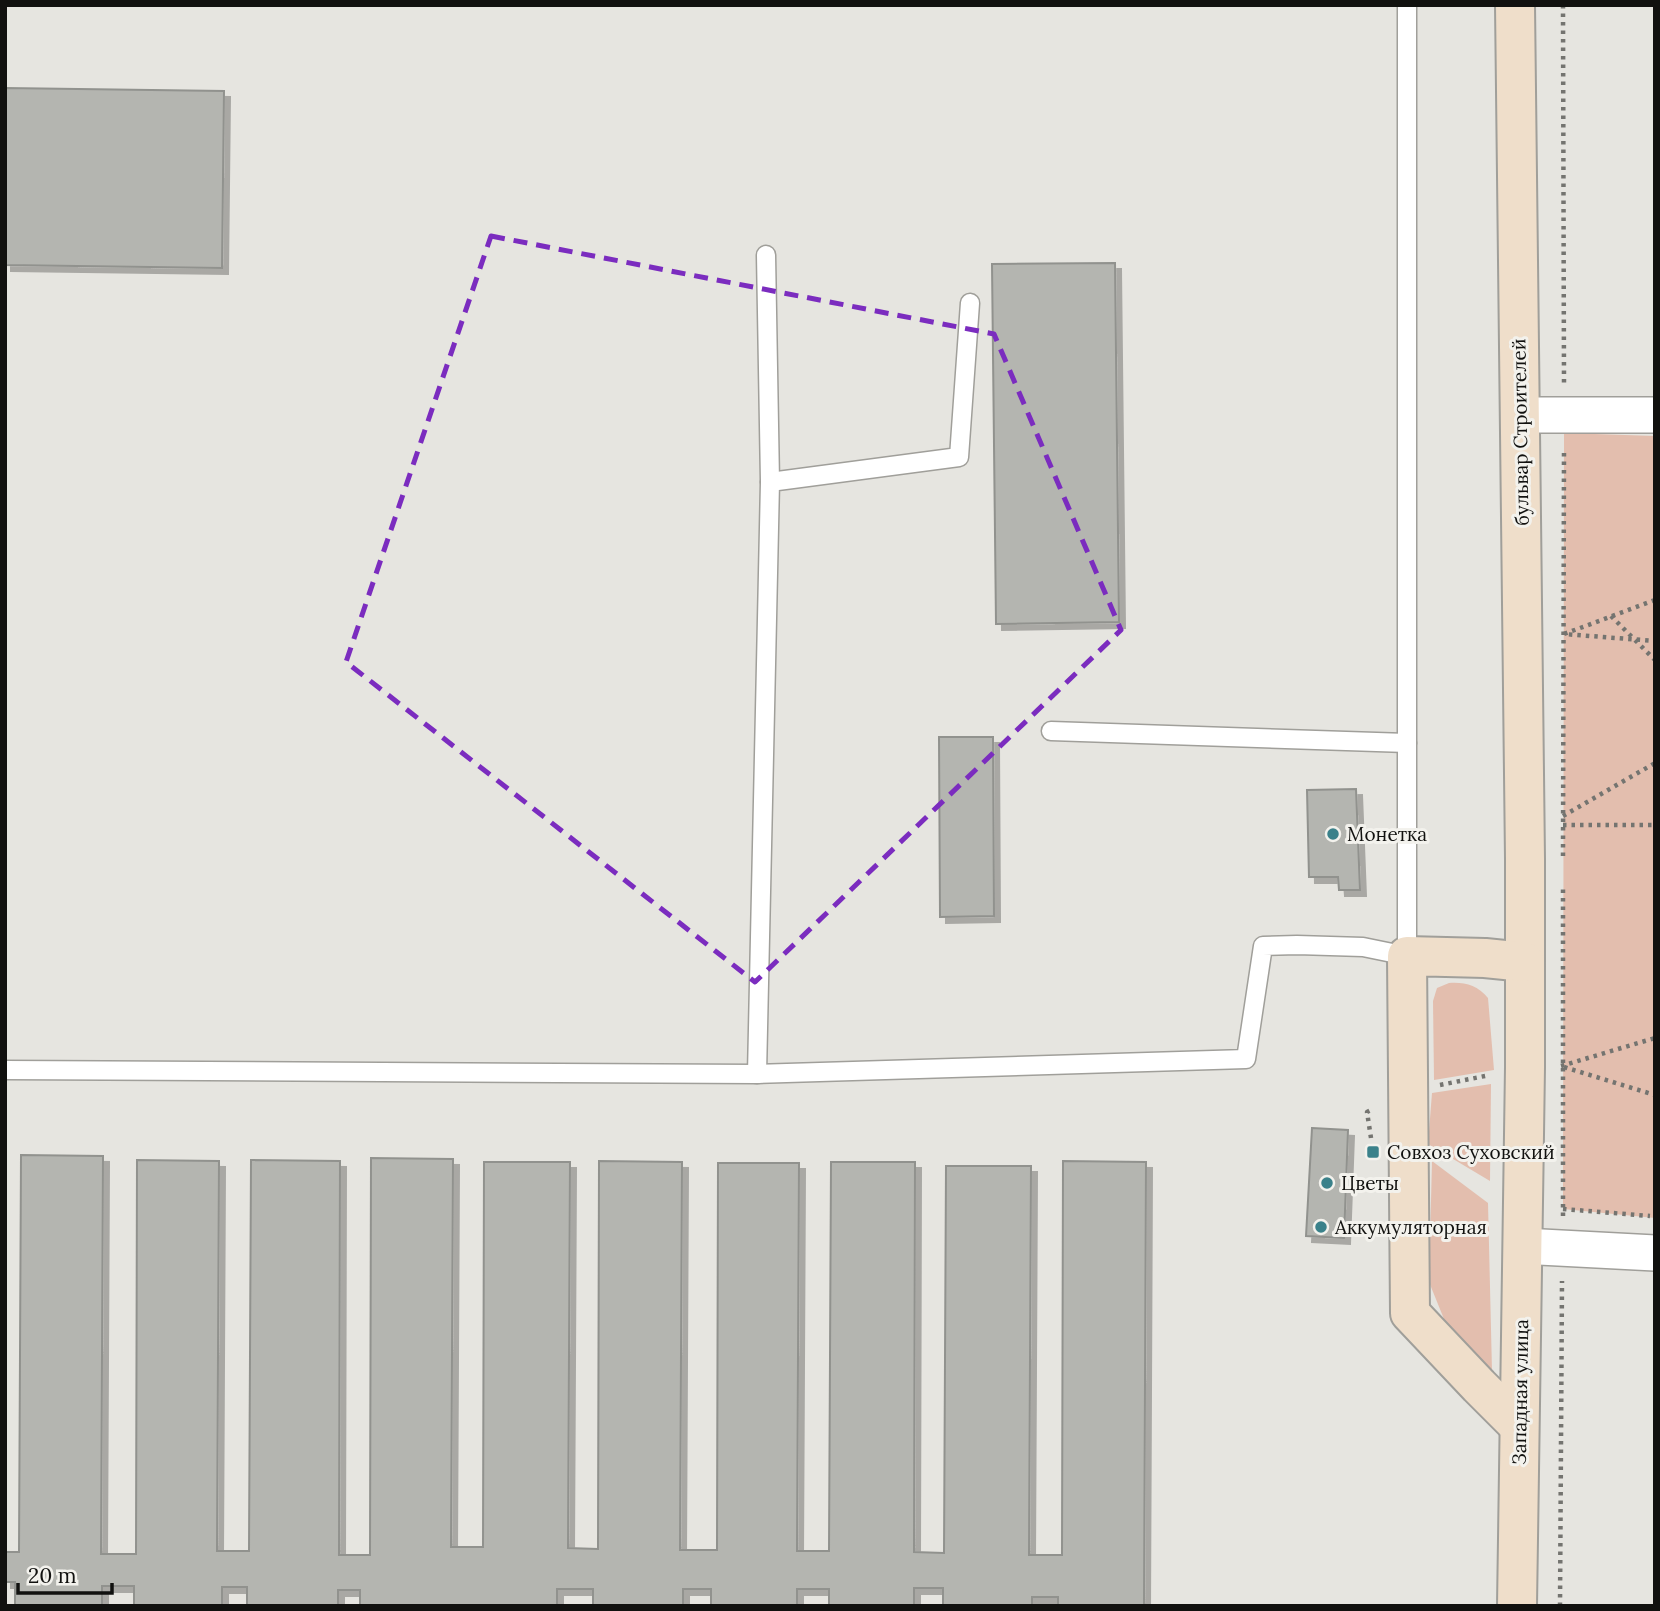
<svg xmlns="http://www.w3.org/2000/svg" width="1660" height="1611" viewBox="0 0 1660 1611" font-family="Lora,serif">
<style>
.green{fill:#e3beae}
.building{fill:#b4b5b0;stroke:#91928e;stroke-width:2;filter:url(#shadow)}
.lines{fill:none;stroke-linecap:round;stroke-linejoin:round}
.lane-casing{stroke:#a09f9a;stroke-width:21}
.street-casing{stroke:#a09f9a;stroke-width:38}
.secondary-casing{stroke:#a09f9a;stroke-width:42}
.path{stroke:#747470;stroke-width:4.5;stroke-dasharray:3.5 5;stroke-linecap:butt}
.lane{stroke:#fff;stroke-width:18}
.street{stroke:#fff;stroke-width:35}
.secondary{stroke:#efdeca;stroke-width:38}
.marked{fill:none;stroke:#7b2cbf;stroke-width:5;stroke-dasharray:14 9;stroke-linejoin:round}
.poi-dot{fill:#3a818a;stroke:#f3f2ed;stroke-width:2.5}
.labels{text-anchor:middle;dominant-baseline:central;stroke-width:6;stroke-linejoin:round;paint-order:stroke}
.street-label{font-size:19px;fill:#11110f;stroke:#f3f2ed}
.poi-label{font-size:19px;fill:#11110f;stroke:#f3f2ed;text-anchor:start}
</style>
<defs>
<filter id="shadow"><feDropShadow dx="6" dy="6" stdDeviation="0" flood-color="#0004"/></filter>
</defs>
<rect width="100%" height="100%" fill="#e6e5e0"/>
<!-- green -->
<g class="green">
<polygon points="1564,433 1655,436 1655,1218 1563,1209"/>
<path d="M1449 983C1465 982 1477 985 1488 998L1494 1070 1434 1080 1433 1001 1437 988Z"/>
<polygon points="1491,1084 1490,1181 1428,1144 1432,1093"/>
<polygon points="1432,1161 1488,1203 1492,1371 1446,1324 1429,1282"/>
</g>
<!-- building -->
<g class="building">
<polygon points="5,88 224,91 222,268 5,265"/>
<polygon points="1115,263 1119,622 996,624 992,264"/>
<polygon points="939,737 993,737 994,916 940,917"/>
<polygon points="1356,789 1360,890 1339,890 1338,877 1309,877 1307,790"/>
<polygon points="1312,1128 1348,1130 1344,1238 1306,1236"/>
<polygon points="21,1155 103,1156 101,1554 136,1554 137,1160 219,1161 217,1551 249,1551 251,1160 340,1161 339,1555 370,1555 371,1158 453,1159 451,1547 483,1547 484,1162 570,1162 568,1548 598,1549 599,1161 682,1162 680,1550 717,1550 718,1163 799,1163 797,1551 829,1551 831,1162 915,1162 914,1552 944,1553 946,1166 1031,1166 1029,1555 1062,1555 1063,1161 1146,1162 1144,1606 1058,1606 1058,1597 1032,1597 1032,1606 943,1606 943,1588 914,1588 914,1606 829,1606 829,1589 797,1589 797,1606 711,1606 711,1589 683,1589 683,1606 593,1606 593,1589 557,1589 557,1606 360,1606 360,1590 338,1590 338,1606 247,1606 247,1587 222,1587 222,1606 134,1606 134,1586 102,1586 102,1606 15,1606 15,1582 5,1582 5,1552 19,1552"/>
</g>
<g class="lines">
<!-- lane casing -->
<g class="lane-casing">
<g id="lane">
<polyline points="766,255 770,482"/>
<polyline points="1051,731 1407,743"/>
<polyline points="5,1070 757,1074 1246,1059 1263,946 1297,945 1363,947 1407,956 1407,5"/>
<polyline points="757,1074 770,482 959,457 970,303"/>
</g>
</g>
<!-- street casing -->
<g class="street-casing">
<g id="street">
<polyline points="1519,415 1655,415"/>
<polyline points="1522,1246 1655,1253"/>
</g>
</g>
<!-- secondary casing -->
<g class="secondary-casing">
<g id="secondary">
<polyline points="1515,5 1525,859 1525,1067 1517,1606"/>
<polyline points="1519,1426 1479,1386 1410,1313 1407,956 1485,958 1525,962"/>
</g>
</g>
<!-- path -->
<g class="path">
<polyline points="1563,5 1564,383"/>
<polyline points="1655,600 1564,634 1655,641"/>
<polyline points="1611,616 1655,660"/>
<polyline points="1563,816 1655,763"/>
<polyline points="1563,825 1655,825"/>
<polyline points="1563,856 1564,448"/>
<polyline points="1561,1066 1655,1038"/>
<polyline points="1564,1067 1655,1095"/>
<polyline points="1440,1085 1490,1075"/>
<polyline points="1371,1138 1367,1112 1373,1109"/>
<polyline points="1563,1209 1650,1216"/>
<polyline points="1563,1216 1563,886"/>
<polyline points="1560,1606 1562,1281"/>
</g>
<!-- lane -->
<use href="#lane" class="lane"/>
<!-- street -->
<use href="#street" class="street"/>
<!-- secondary -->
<use href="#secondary" class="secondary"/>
</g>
<!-- marked area -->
<path class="marked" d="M491 236 994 334 1121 630 755 982 346 662Z"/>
<!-- markers -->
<g class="poi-dot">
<circle cx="1333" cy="834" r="7"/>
<rect x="1366" y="1145" width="14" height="14" rx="3.5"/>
<circle cx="1327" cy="1183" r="7"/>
<circle cx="1321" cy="1227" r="7"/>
</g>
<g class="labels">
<!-- street labels -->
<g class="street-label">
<text transform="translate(1520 432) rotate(-91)">бульвар Строителей</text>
<text transform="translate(1520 1392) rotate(-89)">Западная улица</text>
</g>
<!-- poi labels -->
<g class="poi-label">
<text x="1347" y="834">Монетка</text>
<text x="1387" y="1152">Совхоз Суховский</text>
<text x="1341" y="1183">Цветы</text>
<text x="1335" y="1227">Аккумуляторная</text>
</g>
</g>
<!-- border -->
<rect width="1660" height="1611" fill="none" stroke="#11110f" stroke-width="14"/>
<!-- scale -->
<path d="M18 1583v10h94v-10" fill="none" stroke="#11110f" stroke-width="3.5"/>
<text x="28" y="1583" font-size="21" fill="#11110f" stroke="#f3f2ed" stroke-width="5" paint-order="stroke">20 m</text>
</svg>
